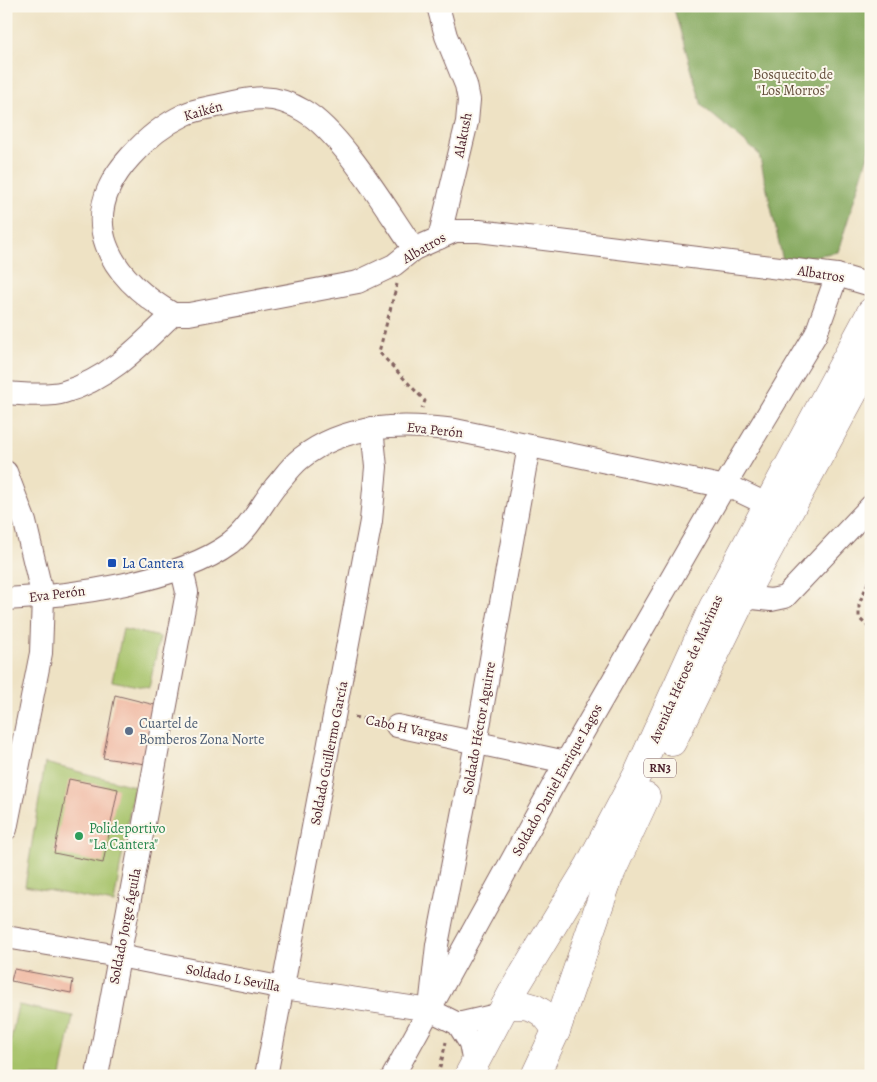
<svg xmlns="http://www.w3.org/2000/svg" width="877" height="1082" viewBox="0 0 877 1082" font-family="Alegreya,serif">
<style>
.green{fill:#a6c269;stroke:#78704a}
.forest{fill:#84a85d;stroke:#676444}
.building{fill:#efb39b}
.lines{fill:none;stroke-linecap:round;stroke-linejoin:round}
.street-casing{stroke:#836361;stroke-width:24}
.highway-casing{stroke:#836361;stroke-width:29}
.path{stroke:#836361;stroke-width:3;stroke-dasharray:4 4;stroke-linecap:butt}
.street{stroke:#fff;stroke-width:22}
.highway{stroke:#fff;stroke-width:28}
.transit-dot{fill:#1a4fb4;stroke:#fbf7ec;stroke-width:2}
.service-dot{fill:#5c6f8a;stroke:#fbf7ec;stroke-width:2}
.leisure-dot{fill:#2e9e5b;stroke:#fbf7ec;stroke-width:2}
.labels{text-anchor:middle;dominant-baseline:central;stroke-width:4;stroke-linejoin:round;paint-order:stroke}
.shield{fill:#fbf7ec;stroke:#7f6065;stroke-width:1}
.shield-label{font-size:12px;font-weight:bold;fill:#4a1f2b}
.park-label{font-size:14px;fill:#66503e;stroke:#fbf7ec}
.street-label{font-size:14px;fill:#4a1f2b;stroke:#fbf7ec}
.transit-label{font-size:14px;fill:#164399;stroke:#fbf7ec;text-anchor:start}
.service-label{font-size:14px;fill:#4e5e75;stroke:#fbf7ec;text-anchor:start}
.leisure-label{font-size:14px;fill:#27864d;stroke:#fbf7ec;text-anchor:start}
</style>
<rect width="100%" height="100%" fill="#fbf7ec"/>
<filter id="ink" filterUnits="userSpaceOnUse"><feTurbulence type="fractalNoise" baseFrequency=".02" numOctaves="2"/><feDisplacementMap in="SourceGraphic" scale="10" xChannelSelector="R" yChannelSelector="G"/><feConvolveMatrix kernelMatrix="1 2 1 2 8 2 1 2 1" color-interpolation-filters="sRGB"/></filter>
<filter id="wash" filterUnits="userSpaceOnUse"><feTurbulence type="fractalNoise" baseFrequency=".0096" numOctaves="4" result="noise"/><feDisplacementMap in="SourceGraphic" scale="20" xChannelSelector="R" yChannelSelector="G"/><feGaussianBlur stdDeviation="1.12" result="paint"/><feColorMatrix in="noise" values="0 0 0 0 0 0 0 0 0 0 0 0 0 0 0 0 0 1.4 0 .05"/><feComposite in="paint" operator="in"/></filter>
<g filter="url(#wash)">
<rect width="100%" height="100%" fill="#eee2c4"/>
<!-- green -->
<g class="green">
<polygon points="123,629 160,637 149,688 112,681"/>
<polygon points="45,763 134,786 114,903 25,886"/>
<polygon points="18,1005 73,1016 61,1076 6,1076 6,1063"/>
</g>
<!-- forest -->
<polygon class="forest" points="673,6 871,6 871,145 838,252 783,261 759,154 702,106"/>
<g id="blocks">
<!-- building -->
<g class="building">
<polygon points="115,695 155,705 146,764 103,758"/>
<polygon points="69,779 118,789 103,863 54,853"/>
<polygon points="14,969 73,980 71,993 11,981"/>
</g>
</g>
</g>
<g filter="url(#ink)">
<use href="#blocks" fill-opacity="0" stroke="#836361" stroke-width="1"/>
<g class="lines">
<!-- street casing -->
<g class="street-casing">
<g id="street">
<polyline points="438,6 446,36 466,85 469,100 467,122 439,238"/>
<path d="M173 314C109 277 73 219 131 156 147 138 163 125 184 115 195 109 209 108 221 105 254 97 274 93 304 111 342 133 388 212 414 249"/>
<path d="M6 393C24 394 47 397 64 392 109 379 140 346 173 314H189L358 282 394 265 414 249 455 231H479L837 275 871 285"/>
<polyline points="6,472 25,522 43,598 41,653 6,829"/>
<polyline points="743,597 771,600 785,597 871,506"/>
<path d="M6 599C71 596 178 582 231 543 250 528 261 505 275 487 283 478 291 466 300 459 345 423 402 423 455 430L735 489 783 512"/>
<polyline points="397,726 566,762"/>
<polyline points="6,937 119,956 284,988 430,1010 458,1024 470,1043 474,1064"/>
<polyline points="431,999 437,945 476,743 529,446"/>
<polyline points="458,1024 501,1014"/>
<polyline points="97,1076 187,592 182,570"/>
<polyline points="266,1076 371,521 376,467 372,428"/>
<polyline points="393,1076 566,762 724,487 816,334 837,275"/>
</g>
</g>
<!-- highway casing -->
<g class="highway-casing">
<g id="highway">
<polyline points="672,742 743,597 871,360"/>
<path d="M505 1006C530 1002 545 1009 556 1031"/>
<polyline points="468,1076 513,991 589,866 638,773 713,607 871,312"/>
<polyline points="535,1076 556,1031 609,877 646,797"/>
</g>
</g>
<!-- path -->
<g class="path">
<polyline points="397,284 379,352 425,401 422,408"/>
<polyline points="871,575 859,604 859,618 871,630"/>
<polyline points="354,717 379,722"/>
<polyline points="438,1076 446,1042"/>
</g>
<!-- street -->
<use href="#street" class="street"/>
<!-- highway -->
<use href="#highway" class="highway"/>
</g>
</g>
<!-- markers -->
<rect class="transit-dot" x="107" y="558" width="10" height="10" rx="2.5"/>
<circle class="service-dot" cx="129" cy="731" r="5"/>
<circle class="leisure-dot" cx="79" cy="836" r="5"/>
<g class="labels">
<!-- shield labels -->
<rect class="shield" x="644" y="758.5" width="32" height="19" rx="4"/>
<g class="shield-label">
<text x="660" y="768">RN3</text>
</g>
<!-- park labels -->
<g class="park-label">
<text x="793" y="74">Bosquecito de<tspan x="793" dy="16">"Los Morros"</tspan></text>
</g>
<!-- street labels -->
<g class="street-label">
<text transform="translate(203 111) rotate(-16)">Kaikén</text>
<text transform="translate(463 135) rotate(-79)">Alakush</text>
<text transform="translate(424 248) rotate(-30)">Albatros</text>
<text transform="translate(821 274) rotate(9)">Albatros</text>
<text transform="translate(435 430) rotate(6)">Eva Perón</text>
<text transform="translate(57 594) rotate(-7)">Eva Perón</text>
<text transform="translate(686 669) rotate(-66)">Avenida Héroes de Malvinas</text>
<text transform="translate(407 728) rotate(12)">Cabo H Vargas</text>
<text transform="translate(479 728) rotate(-80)">Soldado Héctor Aguirre</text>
<text transform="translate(329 753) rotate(-79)">Soldado Guillermo García</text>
<text transform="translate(557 780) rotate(-61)">Soldado Daniel Enrique Lagos</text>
<text transform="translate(125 926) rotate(-79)">Soldado Jorge Águila</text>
<text transform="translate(233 978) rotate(11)">Soldado L Sevilla</text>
</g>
<!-- transit labels -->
<g class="transit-label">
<text x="122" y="563">La Cantera</text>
</g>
<!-- service labels -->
<g class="service-label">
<text x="139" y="723">Cuartel de<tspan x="139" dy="16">Bomberos Zona Norte</tspan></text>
</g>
<!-- leisure labels -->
<g class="leisure-label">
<text x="89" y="828">Polideportivo<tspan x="89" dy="16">"La Cantera"</tspan></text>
</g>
</g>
<!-- margin -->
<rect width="877" height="1082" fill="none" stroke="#fbf7ec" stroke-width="25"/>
</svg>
